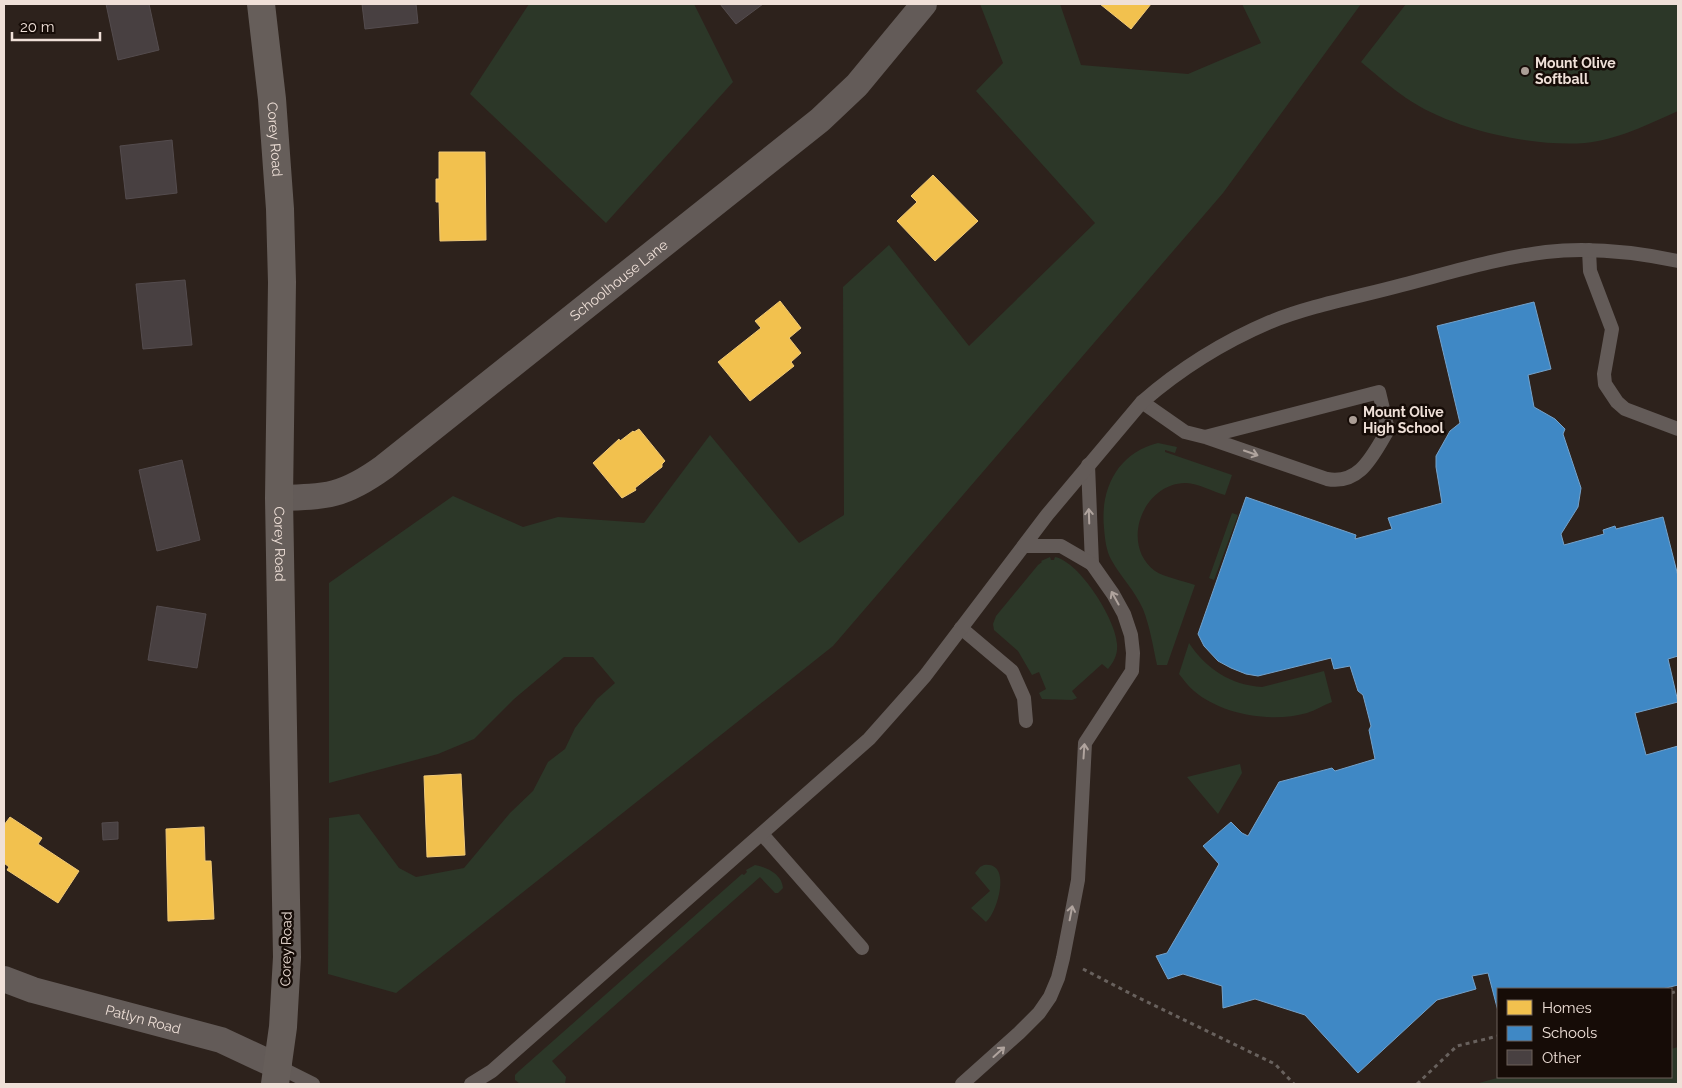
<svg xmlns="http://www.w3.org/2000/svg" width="1682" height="1088" viewBox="0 0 1682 1088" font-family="Raleway,sans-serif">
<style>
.green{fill:#2c3728}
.homes{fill:#f2c14e;stroke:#f1ca77}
.schools{fill:#3f88c5;stroke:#74a2cb}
.building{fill:#484041;stroke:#544c4e}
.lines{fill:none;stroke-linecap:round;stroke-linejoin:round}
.path{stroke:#68615d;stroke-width:3;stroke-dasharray:4 4;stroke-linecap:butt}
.lane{stroke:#635b58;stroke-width:14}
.street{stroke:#635b58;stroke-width:26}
.secondary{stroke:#665e5a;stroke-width:28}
.oneway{stroke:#b0a49e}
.poi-dot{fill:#ab9e96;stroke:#160c07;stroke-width:2}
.labels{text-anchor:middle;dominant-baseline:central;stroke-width:5;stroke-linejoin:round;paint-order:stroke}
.poi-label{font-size:14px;font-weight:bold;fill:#efe0d8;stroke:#160c07;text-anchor:start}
.street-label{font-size:14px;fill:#efe0d8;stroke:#160c07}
</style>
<rect width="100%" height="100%" fill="#2d221c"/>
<!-- green -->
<g class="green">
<polygon points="529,4 694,4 733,82 606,223 470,94"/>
<polygon points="980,4 1060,4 1081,65 1188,74 1261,43 1242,4 1361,4 1223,193 833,646 396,993 328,974 329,818 359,814 399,868 416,877 464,868 510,813 533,791 548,762 565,749 575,728 597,699 615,683 593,657 564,657 514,699 474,739 438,754 329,783 329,583 453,496 523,527 558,517 644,523 710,435 799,543 844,515 843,287 889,245 969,346 1095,223 976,91 1003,63"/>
<path d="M1406 4H1678V111C1649 124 1617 140 1585 143 1530 147 1451 129 1406 98 1390 87 1376 74 1361 62Z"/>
<path d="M1158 443 1177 447 1175 453 1165 450V452L1232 475 1225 495C1214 492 1195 482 1185 483 1142 484 1120 545 1155 571 1164 577 1184 581 1195 585L1167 665H1157C1153 646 1150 627 1143 609 1135 591 1121 577 1112 561 1106 551 1105 539 1104 528 1100 488 1118 453 1158 443Z"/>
<polygon points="1232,513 1238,515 1214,580 1209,578"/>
<path d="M1050 557 1051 560H1054L1055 557C1080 562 1116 620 1117 644 1118 654 1114 662 1108 669L1102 664 1072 691 1077 698 1072 700 1042 699 1039 693 1046 689 1039 672 1032 675 1018 651 994 630 993 624 996 616 1038 565 1042 562 1041 561Z"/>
<path d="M1189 643C1206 669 1231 685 1262 687L1324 671 1332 702C1324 705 1316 710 1307 713 1272 723 1222 715 1194 691 1188 686 1183 679 1179 674Z"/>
<polygon points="1240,764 1242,773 1218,814 1187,777"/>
<path d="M755 865C766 867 782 874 783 888L778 893H775L760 877 552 1061 566 1077 565 1084H520L515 1080V1075L519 1071 742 874 744 875 747 872 746 870Z"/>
<path d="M984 865C1013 861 997 914 986 922L971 908 990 891 975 873 980 867Z"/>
<polygon points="1678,1047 1678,1084 1475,1084 1501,1077 1671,1077 1671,1049"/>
</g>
<!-- homes -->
<g class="homes">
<polygon points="1100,4 1151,4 1131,29"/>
<polygon points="439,152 485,152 486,240 440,241 439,202 436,202 436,179 439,179"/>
<polygon points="933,175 978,221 935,261 897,221 917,202 911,196"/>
<polygon points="780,301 801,328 789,338 801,353 791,362 794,366 750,401 718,362 761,328 755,321"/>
<polygon points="639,429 665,461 662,464 662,467 635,488 636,490 622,498 593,463 619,439 620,441 633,431 634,432"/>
<polygon points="461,774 465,855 427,857 424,776"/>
<polygon points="10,817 42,838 38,844 79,871 58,903 7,870 9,867 4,863 4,825"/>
<polygon points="204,827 205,861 211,861 214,919 168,921 166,829"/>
</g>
<!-- schools -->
<polygon class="schools" points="1534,302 1551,369 1528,375 1534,407 1555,419 1565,429 1563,434 1581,488 1578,507 1561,534 1564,545 1604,534 1603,530 1615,526 1616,529 1663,517 1678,576 1678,656 1668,659 1678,702 1635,713 1646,755 1678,746 1678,985 1662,989 1498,989 1498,1011 1488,973 1472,976 1476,989 1437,1000 1358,1073 1305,1015 1255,999 1223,1008 1222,986 1183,974 1168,979 1156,956 1167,953 1219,864 1203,846 1231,822 1242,833 1248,836 1279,782 1332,768 1335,771 1375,759 1369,730 1371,726 1363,695 1358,691 1350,666 1334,669 1331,658 1258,676 1246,674 1231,668 1218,661 1204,646 1198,634 1246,497 1356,535 1355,539 1392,529 1388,518 1442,503 1436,467 1436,456 1450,431 1460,423 1437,326"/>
<!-- building -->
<g class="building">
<polygon points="106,4 149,4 159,50 118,60"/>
<polygon points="362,4 416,4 418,23 365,29"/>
<polygon points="720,4 763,4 736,24"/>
<polygon points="172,140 177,193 126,199 120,146"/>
<polygon points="185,280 192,345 143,349 136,284"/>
<polygon points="182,460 200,540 157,551 139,470"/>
<polygon points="157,606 206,614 197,668 148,660"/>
<polygon points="118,822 118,839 103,840 102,823"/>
</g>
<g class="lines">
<!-- path -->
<g class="path">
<polyline points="1083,969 1137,997 1275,1064 1294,1084"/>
<polyline points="1671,993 1678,991"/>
<polyline points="1417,1084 1457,1046 1498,1036"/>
</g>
<!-- lane -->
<g class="lane">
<polyline points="1589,250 1590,271 1612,329 1604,374 1605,384 1617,402 1625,409 1678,429"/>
<path d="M1142 402 1185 432 1205 437 1327 479C1361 485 1373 454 1388 430L1379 392 1205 437"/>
<polyline points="1088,465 1092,564"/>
<polyline points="961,628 1012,671 1024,698 1026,721"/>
<polyline points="762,834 862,948"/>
<polyline points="279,1067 313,1084"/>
<path d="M471 1084 492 1071 869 739 925 676 1047 515 1142 402C1180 369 1223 342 1270 322 1312 305 1358 297 1402 285 1449 273 1497 258 1546 252 1590 247 1635 252 1678 261"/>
<polyline points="962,1084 1019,1033 1039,1013 1050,997 1058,978 1063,958 1078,880 1085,743 1132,671 1133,653 1131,635 1124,614 1113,594 1092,564 1061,546 1024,546"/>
</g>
<!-- street -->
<g class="street">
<path id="s1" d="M279 498C327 497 344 496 384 467L820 120 857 85 924 4"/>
<path id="s2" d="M4 979 33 990 221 1040 279 1067"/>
</g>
<!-- secondary -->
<path class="secondary" id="s3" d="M261 4 272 99 280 209 282 282 279 498 287 957 283 1027 275 1084"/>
</g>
<!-- one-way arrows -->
<defs><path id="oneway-shaft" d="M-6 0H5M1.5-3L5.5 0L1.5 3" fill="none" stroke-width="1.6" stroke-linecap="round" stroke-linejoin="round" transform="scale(1.25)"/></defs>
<g class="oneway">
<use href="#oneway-shaft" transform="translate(1251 453) rotate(19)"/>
<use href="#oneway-shaft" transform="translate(1089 516) rotate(-92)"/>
<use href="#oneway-shaft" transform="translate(1115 598) rotate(-119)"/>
<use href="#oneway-shaft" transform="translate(1084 751) rotate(-86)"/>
<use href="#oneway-shaft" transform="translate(1071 913) rotate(-79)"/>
<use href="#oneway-shaft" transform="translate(999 1052) rotate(-42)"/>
</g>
<!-- markers -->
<g class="poi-dot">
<circle cx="1525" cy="71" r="5"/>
<circle cx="1353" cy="420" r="5"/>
</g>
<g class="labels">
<!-- poi labels -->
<g class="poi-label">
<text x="1535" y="63">Mount Olive<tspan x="1535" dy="16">Softball</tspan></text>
<text x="1363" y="412">Mount Olive<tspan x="1363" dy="16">High School</tspan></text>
</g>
<!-- street labels -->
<g class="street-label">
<text stroke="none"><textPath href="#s3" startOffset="136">Corey Road</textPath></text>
<text stroke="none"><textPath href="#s1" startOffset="412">Schoolhouse Lane</textPath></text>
<text stroke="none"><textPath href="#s3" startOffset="541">Corey Road</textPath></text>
<text transform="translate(286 949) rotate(-89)">Corey Road</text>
<text stroke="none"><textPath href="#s2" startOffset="145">Patlyn Road</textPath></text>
</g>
</g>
<!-- border -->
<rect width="1682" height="1088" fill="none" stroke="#efe0d8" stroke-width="10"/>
<!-- legend -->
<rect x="1497" y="988" width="175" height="90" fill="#160c07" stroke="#6d615b"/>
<rect x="1507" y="1000" width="25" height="15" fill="#f2c14e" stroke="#6d615b"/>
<text x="1542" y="1013" font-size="15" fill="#efe0d8">Homes</text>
<rect x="1507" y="1026" width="25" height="15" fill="#3f88c5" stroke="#6d615b"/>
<text x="1542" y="1038" font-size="15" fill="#efe0d8">Schools</text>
<rect x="1507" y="1050" width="25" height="15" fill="#484041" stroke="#6d615b"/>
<text x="1542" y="1063" font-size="15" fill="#efe0d8">Other</text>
<!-- scale -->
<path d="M12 32v8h88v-8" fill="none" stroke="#efe0d8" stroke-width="2.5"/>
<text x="20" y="32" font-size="15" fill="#efe0d8" stroke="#160c07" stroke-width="4" paint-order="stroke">20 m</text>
</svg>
